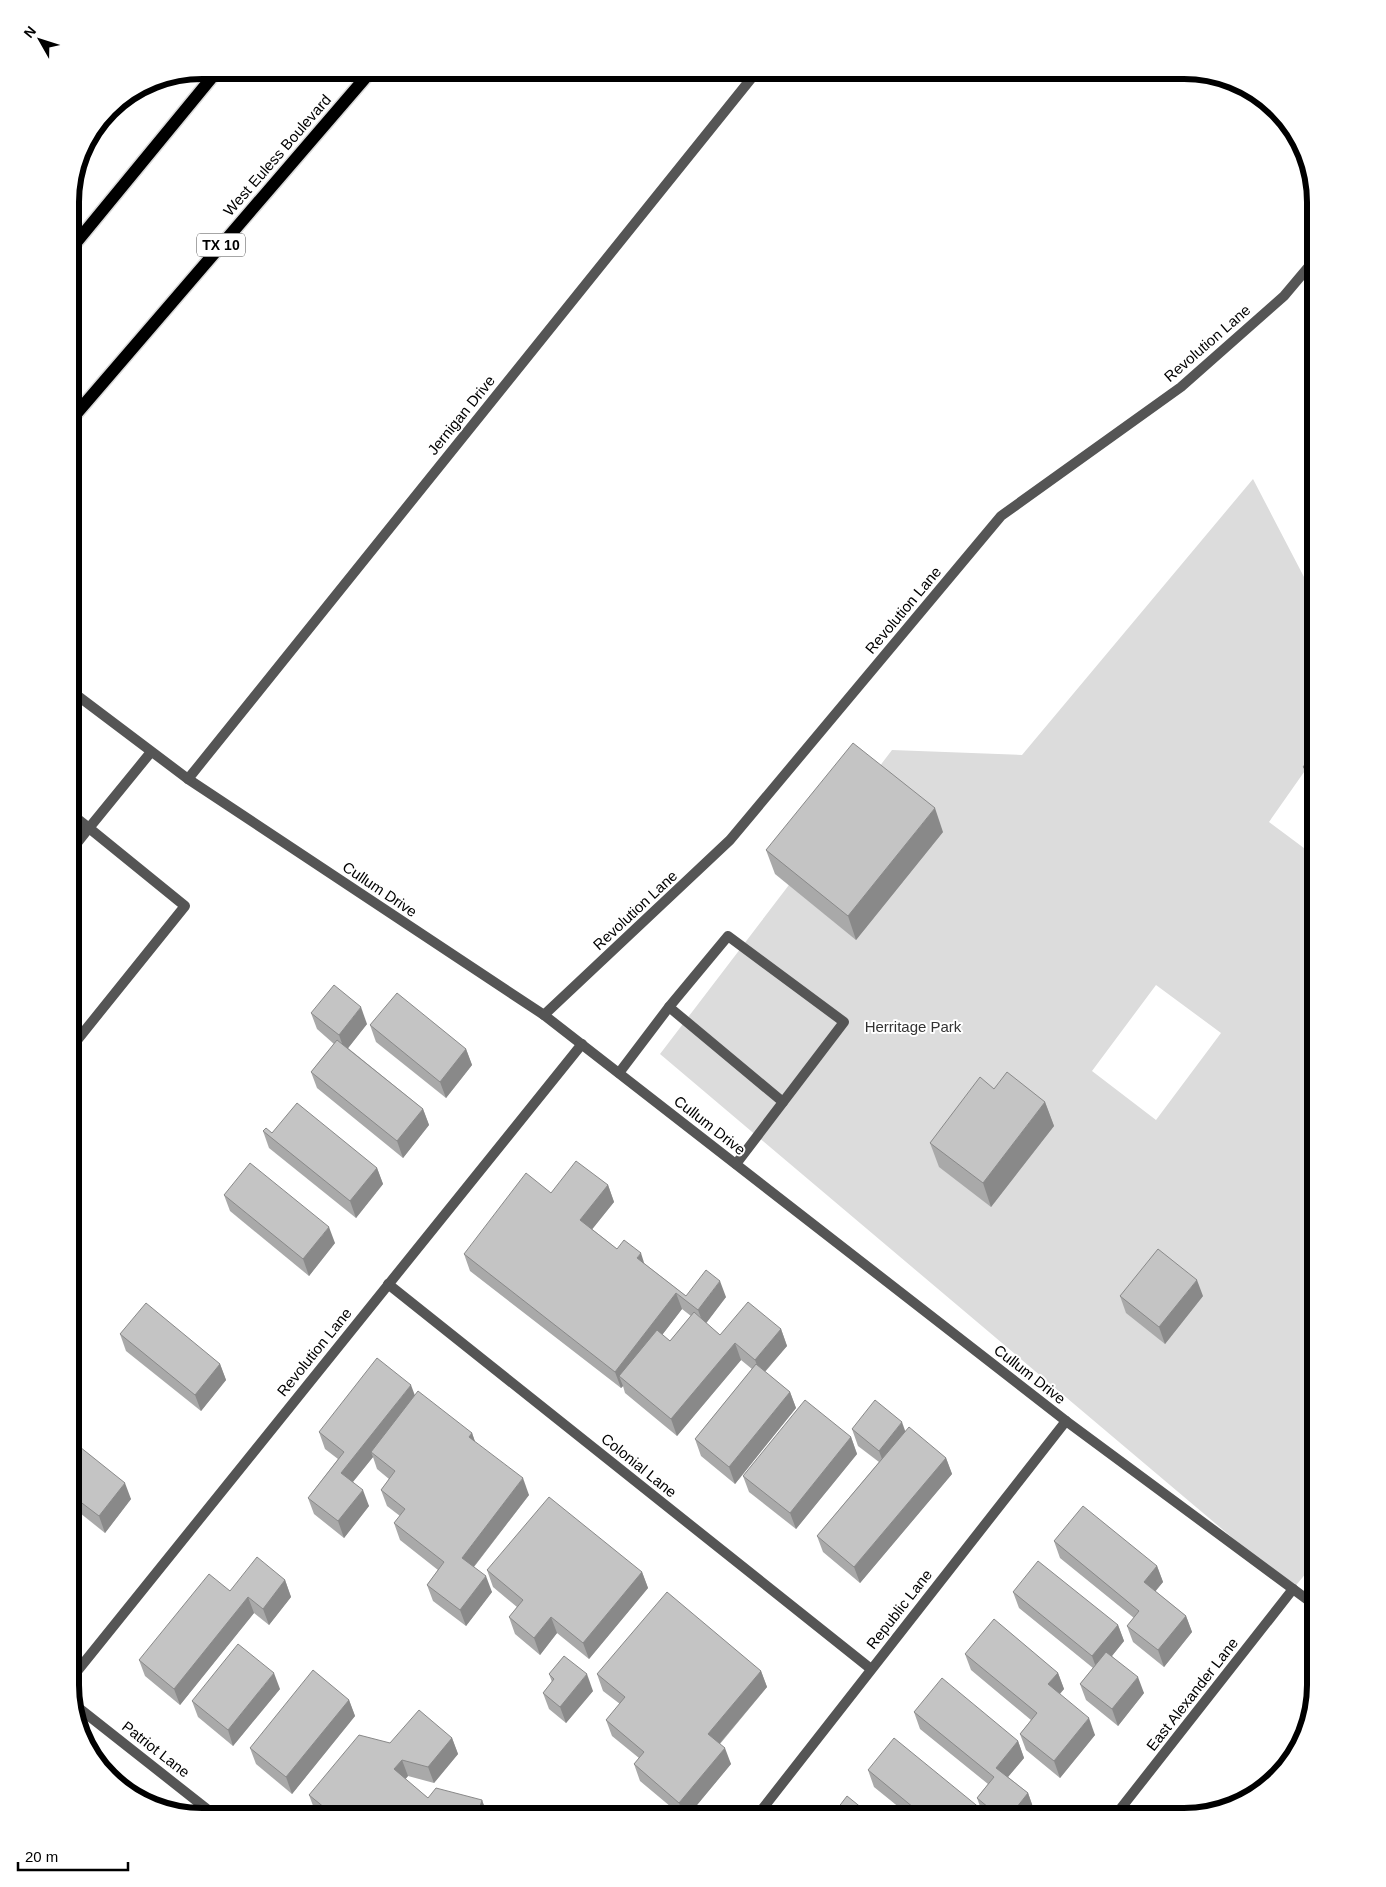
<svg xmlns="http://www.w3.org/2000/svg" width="1386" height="1887" viewBox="0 0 1386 1887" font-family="Arial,sans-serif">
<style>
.green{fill:#dcdcdc;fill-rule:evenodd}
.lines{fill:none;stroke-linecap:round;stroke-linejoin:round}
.primary-casing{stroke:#dbdbdb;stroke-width:15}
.lane{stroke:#555;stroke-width:10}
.street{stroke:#555;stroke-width:10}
.primary{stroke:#000;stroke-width:12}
.wall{fill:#a9a9a9;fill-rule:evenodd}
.shaded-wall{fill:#898989}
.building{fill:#c4c4c4;stroke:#898989}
.labels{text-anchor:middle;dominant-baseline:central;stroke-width:4;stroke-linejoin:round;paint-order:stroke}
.shield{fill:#fff;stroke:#4c4c4c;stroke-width:1}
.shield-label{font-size:14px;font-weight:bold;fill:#000}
.street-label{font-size:15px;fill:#000;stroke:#fff}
.park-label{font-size:15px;fill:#333;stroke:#fff}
.rim{fill:none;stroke:#000;stroke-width:6}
</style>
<rect width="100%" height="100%" fill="#fff"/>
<!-- green -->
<path class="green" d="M1253 479 1316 600V755L1269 822 1316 857V1561L1293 1589 660 1054 892 750 1022 755ZM1156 985 1221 1033 1156 1120 1092 1071Z"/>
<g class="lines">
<!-- primary casing -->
<g class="primary-casing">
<g id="primary">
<polyline points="70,250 218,70"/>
<polyline points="70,421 372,70"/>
</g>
</g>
<!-- lane -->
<g class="lane">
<polyline points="70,852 89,828 70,813"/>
<polyline points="669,1007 783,1102"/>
<polyline points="70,1049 185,906 89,828 151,752"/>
<polyline points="619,1073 669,1007 728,936 844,1022 736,1164"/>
</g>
<!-- street -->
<g class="street">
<polyline points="70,690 188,779 544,1015 1066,1421 1316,1606"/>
<polyline points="188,779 758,70"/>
<polyline points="544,1015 730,840 1001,516 1181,387 1284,296 1316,258"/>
<polyline points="388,1284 871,1669"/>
<polyline points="70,1680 582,1044"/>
<polyline points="75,1705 217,1817"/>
<polyline points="756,1817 1066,1421"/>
<polyline points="1114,1817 1293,1589"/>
</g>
<!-- primary -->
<use href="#primary" class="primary"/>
</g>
<!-- wall -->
<g class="wall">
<polygon points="1316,750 1316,788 1309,783 1303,767"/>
<polygon points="943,832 856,940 775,874 766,850"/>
<polygon points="311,1013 367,1024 348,1048 423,1109 429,1125 403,1158 317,1088 311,1072 334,1044 317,1029"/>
<polygon points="370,1025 466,1049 472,1065 446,1098 376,1042"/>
<polygon points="994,1089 1045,1102 1054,1126 991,1207 939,1167 930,1143"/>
<polygon points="263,1131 377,1168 383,1184 356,1218 269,1148"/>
<path d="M608 1185 614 1202 592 1229 617 1249 645 1264 686 1296 726 1297 706 1323 720 1335 781 1329 787 1346 765 1372 790 1392 796 1408 735 1484 701 1456 695 1439 752 1369 741 1360 677 1436 625 1393 623 1386 621 1388 470 1271 464 1254 551 1193ZM682 1309 691 1316 670 1341 662 1335Z"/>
<polygon points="224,1195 335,1243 309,1276 230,1211"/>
<polygon points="1120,1296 1203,1296 1165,1344 1126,1313"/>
<polygon points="120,1334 220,1364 226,1380 201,1411 126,1351"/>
<polygon points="415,1396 472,1433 475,1442 529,1495 474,1567 492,1592 466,1626 433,1601 427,1585 438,1570 400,1540 394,1523 400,1516 387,1506 381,1490 389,1479 377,1469 373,1457 353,1482 369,1506 344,1538 314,1514 308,1498 338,1459 325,1449 319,1432"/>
<polygon points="852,1429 906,1431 946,1458 952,1474 860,1583 823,1552 817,1536 879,1462 858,1446"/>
<polygon points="851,1437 857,1454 796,1529 749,1492 743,1476"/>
<polygon points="70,1439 131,1499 105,1533 70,1505"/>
<polygon points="1054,1541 1157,1566 1163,1582 1155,1591 1186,1616 1192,1632 1164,1667 1133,1642 1127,1626 1134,1618 1060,1558"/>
<polygon points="487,1570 642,1572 648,1588 589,1659 557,1633 540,1655 515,1634 509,1617 517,1607 493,1587"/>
<polygon points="285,1580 291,1597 269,1625 254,1613 180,1705 145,1676 139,1660 230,1591"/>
<polygon points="1013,1592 1118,1625 1124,1641 1112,1656 1144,1693 1118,1726 1086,1700 1080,1684 1093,1668 1019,1608"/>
<polygon points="965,1654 1058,1673 1064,1689 1060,1694 1095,1735 1060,1778 1026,1750 1020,1734 1031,1720 971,1670"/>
<polygon points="761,1671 767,1687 720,1744 731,1764 687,1817 683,1817 640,1781 634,1764 639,1758 612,1736 606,1720 620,1704 603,1691 597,1674"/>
<polygon points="549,1674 593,1691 566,1723 549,1709 543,1693 552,1682"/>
<polygon points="280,1689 233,1746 198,1717 192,1701"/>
<polygon points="349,1700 355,1716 292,1794 256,1764 250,1748"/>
<polygon points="914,1712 1018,1741 1024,1758 1008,1777 1028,1793 1034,1810 1028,1817 986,1817 983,1814 984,1817 911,1817 874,1787 868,1770 981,1809 977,1798 988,1784 920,1729"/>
<polygon points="452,1738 458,1754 434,1783 408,1776 405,1779 428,1798 482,1800 487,1817 322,1817 315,1811 309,1795 390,1743"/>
</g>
<!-- shaded-wall -->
<g class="shaded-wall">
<polygon points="935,808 943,832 856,940 848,916"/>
<polygon points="361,1007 367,1024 345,1052 339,1035"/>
<polygon points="466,1049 472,1065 446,1098 440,1082"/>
<polygon points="1045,1102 1054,1126 991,1207 983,1183"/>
<polygon points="423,1109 429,1125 403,1158 397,1141"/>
<polygon points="377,1168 383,1184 356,1218 350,1201"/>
<polygon points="608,1185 614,1202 586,1237 580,1220"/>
<polygon points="329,1227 335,1243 309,1276 303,1259"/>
<polygon points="641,1253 646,1269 637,1258"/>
<polygon points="1197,1280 1203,1296 1165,1344 1159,1327"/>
<polygon points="720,1281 726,1297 704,1326 698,1310"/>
<polygon points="676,1293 682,1309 626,1382 619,1376 623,1386 621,1388 615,1372"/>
<polygon points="781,1329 787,1346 761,1376 755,1360"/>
<polygon points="735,1343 741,1360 677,1436 671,1419"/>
<polygon points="220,1364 226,1380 201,1411 195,1395"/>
<polygon points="411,1385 417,1401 371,1452 373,1457 347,1489 341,1473"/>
<polygon points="790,1392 796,1408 735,1484 729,1467"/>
<polygon points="902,1422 908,1439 885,1467 879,1451"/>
<polygon points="472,1433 478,1450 469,1437"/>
<polygon points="851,1437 857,1454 796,1529 790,1513"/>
<polygon points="946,1458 952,1474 860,1583 854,1567"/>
<polygon points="523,1478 529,1495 468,1574 462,1558"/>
<polygon points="125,1483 131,1499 105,1533 99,1516"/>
<polygon points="363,1490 369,1506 344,1538 338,1521"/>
<polygon points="73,1542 79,1558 70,1569 70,1545"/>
<polygon points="1157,1566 1163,1582 1150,1598 1144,1582"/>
<polygon points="642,1572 648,1588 589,1659 583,1643"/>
<polygon points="486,1576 492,1592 466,1626 460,1610"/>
<polygon points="285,1580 291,1597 269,1625 263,1609"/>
<polygon points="248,1597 254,1613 180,1705 174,1689"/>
<polygon points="1186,1616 1192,1632 1164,1667 1158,1650"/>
<polygon points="551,1617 557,1633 540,1655 534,1638"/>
<polygon points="1118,1625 1124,1641 1098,1673 1092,1656"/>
<polygon points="761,1671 767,1687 714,1750 708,1734"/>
<polygon points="274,1673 280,1689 233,1746 228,1730"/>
<polygon points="1058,1673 1064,1689 1054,1700 1048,1684"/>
<polygon points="587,1674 593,1691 566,1723 560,1707"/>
<polygon points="1138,1677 1144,1693 1118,1726 1112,1709"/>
<polygon points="349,1700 355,1716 292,1794 286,1777"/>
<polygon points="1089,1718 1095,1735 1060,1778 1054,1761"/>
<polygon points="452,1738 458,1754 434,1783 428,1767"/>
<polygon points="1018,1741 1024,1758 1002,1784 996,1768"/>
<polygon points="725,1748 731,1764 687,1817 685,1817 679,1803"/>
<polygon points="402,1760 408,1776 400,1786 394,1769"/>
<polygon points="1028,1793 1034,1810 1028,1817 1009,1817"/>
<polygon points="482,1800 488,1816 487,1817 477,1817"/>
<polygon points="981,1809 984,1817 975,1817"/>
</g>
<!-- building -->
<g class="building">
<polygon points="853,743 935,808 848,916 766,850"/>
<polygon points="1316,750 1316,776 1303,767"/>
<polygon points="334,985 361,1007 339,1035 311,1013"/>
<polygon points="397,993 466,1049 440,1082 370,1025"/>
<polygon points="337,1040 423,1109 397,1141 311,1072"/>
<polygon points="1007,1072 1045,1102 983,1183 930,1143 980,1077 994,1089"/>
<polygon points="297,1103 377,1168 350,1201 263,1131 266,1128 272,1133"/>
<polygon points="576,1161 608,1185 580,1220 617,1249 624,1240 641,1253 637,1258 686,1296 706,1270 720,1281 698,1310 676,1293 615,1372 464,1254 526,1173 551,1193"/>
<polygon points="250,1163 329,1227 303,1259 224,1195"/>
<polygon points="1158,1249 1197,1280 1159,1327 1120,1296"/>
<polygon points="748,1302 781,1329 755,1360 735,1343 671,1419 619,1376 657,1330 670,1341 694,1312 720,1335"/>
<polygon points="146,1303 220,1364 195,1395 120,1334"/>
<polygon points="377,1358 411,1385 341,1473 363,1490 338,1521 308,1498 344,1452 319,1432"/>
<polygon points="756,1364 790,1392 729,1467 695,1439"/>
<polygon points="418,1391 472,1433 469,1437 523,1478 462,1558 486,1576 460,1610 427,1585 444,1562 394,1523 405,1509 381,1490 395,1471 371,1452"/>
<polygon points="805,1400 851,1437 790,1513 743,1476"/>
<polygon points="875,1400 902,1422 879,1451 852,1429"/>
<polygon points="909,1427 946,1458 854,1567 817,1536"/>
<polygon points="70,1439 125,1483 99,1516 70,1494"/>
<polygon points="549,1497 642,1572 583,1643 551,1617 534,1638 509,1617 523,1600 487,1570"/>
<polygon points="1083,1506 1157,1566 1144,1582 1186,1616 1158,1650 1127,1626 1139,1611 1054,1541"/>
<polygon points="257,1557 285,1580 263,1609 248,1597 174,1689 139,1660 209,1574 230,1591"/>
<polygon points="1038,1561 1118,1625 1092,1656 1013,1592"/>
<polygon points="667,1592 761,1671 708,1734 725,1748 679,1803 634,1764 644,1752 606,1720 625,1697 597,1674"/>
<polygon points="994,1619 1058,1673 1048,1684 1089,1718 1054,1761 1020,1734 1037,1713 965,1654"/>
<polygon points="238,1644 274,1673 228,1730 192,1701"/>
<polygon points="1106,1652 1138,1677 1112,1709 1080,1684"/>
<polygon points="564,1656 587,1674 560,1707 543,1693 554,1679 549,1674"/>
<polygon points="313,1670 349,1700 286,1777 250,1748"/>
<polygon points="942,1678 1018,1741 996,1768 1028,1793 1009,1817 1000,1817 977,1798 994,1777 914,1712"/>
<polygon points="419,1710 452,1738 428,1767 402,1760 394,1769 428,1798 436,1788 482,1800 477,1817 336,1817 309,1795 359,1735 390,1743"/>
<polygon points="894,1738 981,1809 975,1817 925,1817 868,1770"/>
<polygon points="847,1796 873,1817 831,1817"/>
<polygon points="538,1806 551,1817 529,1817"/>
</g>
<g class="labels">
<!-- shield labels -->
<rect class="shield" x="197" y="233.5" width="48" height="23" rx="4"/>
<g class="shield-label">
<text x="221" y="245">TX 10</text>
</g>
<!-- street labels -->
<g class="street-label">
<text transform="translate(277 155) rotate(-49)">West Euless Boulevard</text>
<text transform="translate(1207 343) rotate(-41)">Revolution Lane</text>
<text transform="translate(461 415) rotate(-51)">Jernigan Drive</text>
<text transform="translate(903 610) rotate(-50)">Revolution Lane</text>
<text transform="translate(380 889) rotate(34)">Cullum Drive</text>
<text transform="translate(635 910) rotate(-43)">Revolution Lane</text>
<text transform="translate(710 1125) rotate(38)">Cullum Drive</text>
<text transform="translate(314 1352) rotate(-51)">Revolution Lane</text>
<text transform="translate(1030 1374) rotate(38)">Cullum Drive</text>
<text transform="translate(639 1465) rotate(39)">Colonial Lane</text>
<text transform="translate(899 1609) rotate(-52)">Republic Lane</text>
<text transform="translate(1192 1694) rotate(-52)">East Alexander Lane</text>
<text transform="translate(156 1749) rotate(38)">Patriot Lane</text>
</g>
<!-- park labels -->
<g class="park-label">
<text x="913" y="1026">Herritage Park</text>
</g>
</g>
<!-- crop -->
<path d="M0 0H1386V1887H0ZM202 79H1184A123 123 0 0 1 1307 202V1685A123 123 0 0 1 1184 1808H202A123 123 0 0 1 79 1685V202A123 123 0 0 1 202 79Z" fill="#fff" fill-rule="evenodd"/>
<path class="rim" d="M202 79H1184A123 123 0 0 1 1307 202V1685A123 123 0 0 1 1184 1808H202A123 123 0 0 1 79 1685V202A123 123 0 0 1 202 79Z"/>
<!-- north arrow -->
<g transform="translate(40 40) rotate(309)" stroke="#ffffff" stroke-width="4" paint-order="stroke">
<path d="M0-4L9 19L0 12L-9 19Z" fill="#000000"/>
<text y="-8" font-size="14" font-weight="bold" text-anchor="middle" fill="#000000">N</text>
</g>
<!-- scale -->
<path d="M18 1862v8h110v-8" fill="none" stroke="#000000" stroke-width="2.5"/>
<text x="25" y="1862" font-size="15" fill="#000000" stroke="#ffffff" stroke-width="4" paint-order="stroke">20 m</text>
</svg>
